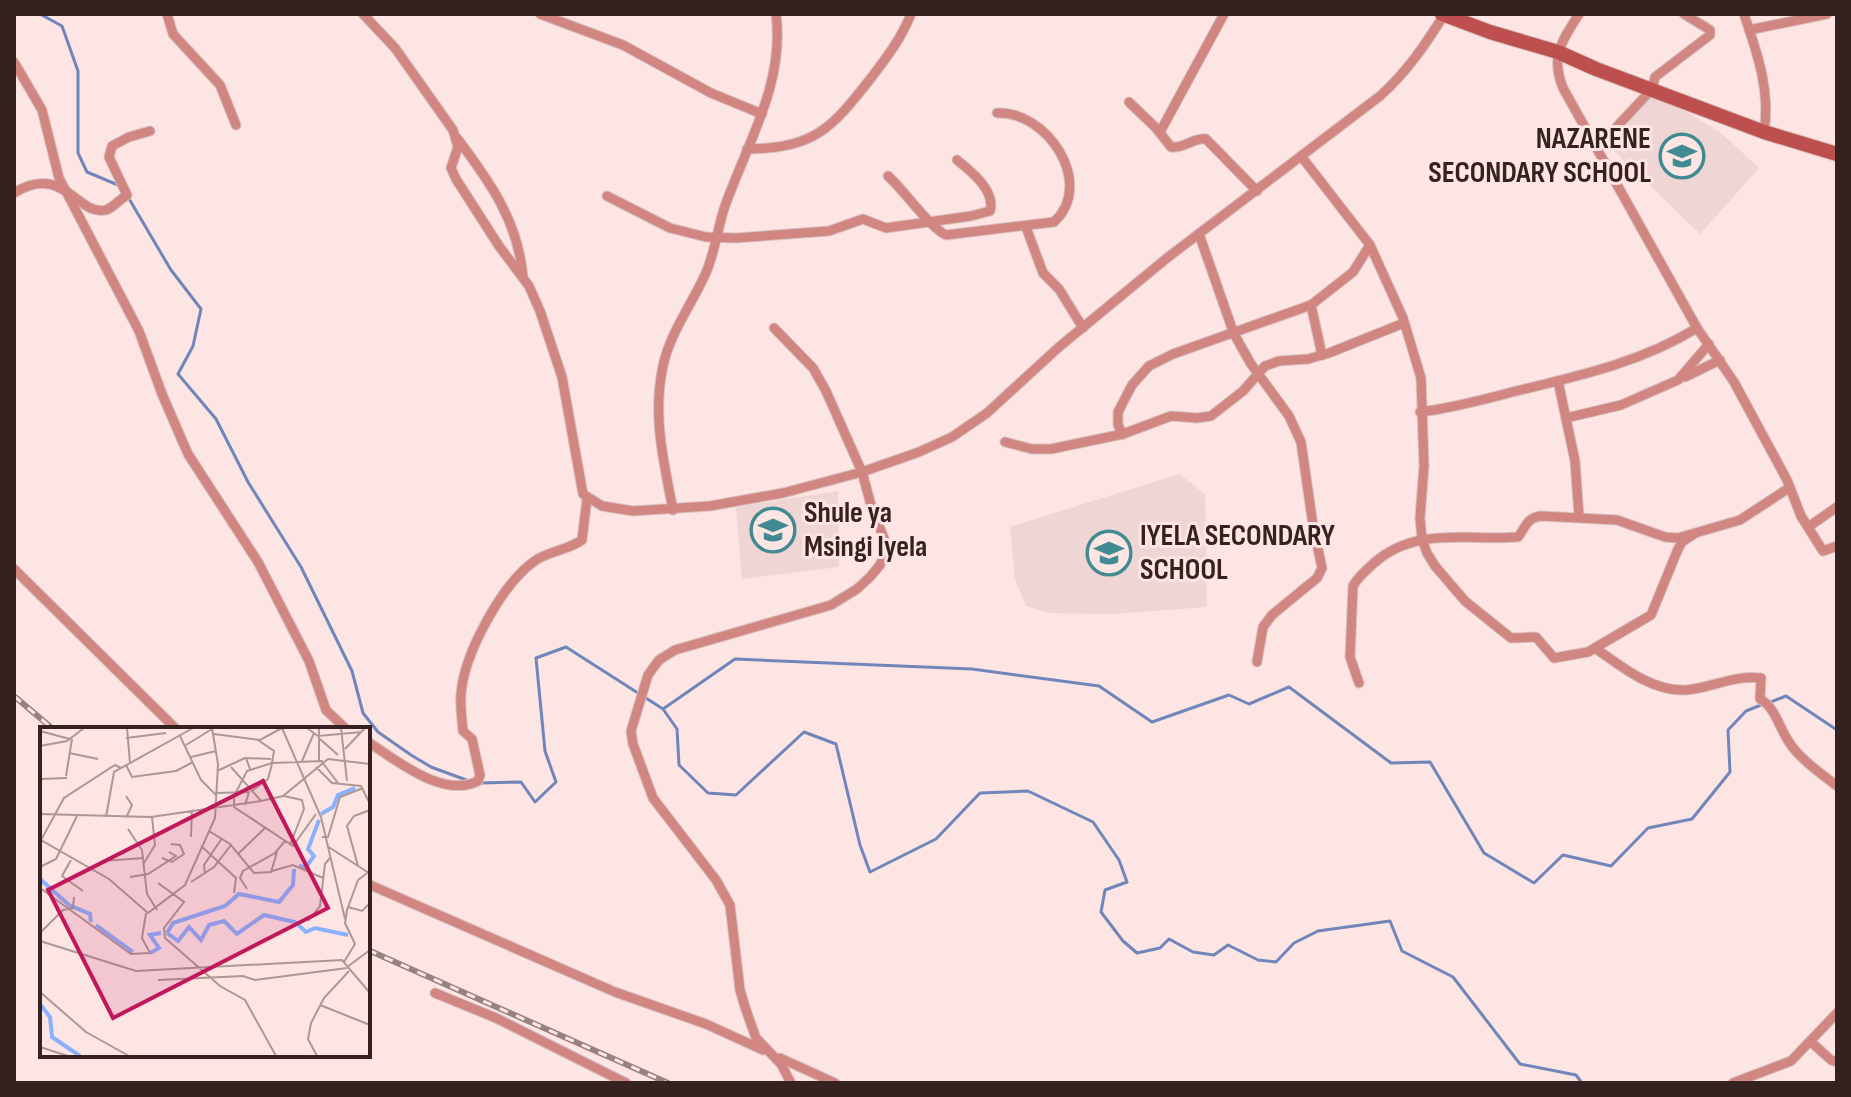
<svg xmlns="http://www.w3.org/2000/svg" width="1851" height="1097" viewBox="0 0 1851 1097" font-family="'Sofia Sans Condensed',sans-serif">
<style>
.built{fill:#efd5d3}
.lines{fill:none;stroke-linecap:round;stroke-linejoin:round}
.stream{stroke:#7086ba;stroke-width:3}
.street-casing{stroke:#d8c2c0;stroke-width:11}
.secondary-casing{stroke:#d8c2c0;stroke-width:16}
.street{stroke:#d28682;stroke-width:9}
.secondary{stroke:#bd504f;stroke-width:14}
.rail-casing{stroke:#978280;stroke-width:6}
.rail{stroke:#fce5e3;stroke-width:3;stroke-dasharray:9;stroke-linecap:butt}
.labels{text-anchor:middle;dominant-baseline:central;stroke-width:6;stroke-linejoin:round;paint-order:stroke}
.poi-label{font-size:30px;font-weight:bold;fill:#35211f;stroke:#fce5e3;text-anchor:start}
.inset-river{fill:none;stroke:#8ab1fd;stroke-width:4}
.inset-road{fill:none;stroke:#ac9795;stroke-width:2}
.view{fill:#c2185b;fill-opacity:0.15;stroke:#c2185b;stroke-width:4}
.inset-edge{fill:none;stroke:#35211f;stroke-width:4}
</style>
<rect width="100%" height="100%" fill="#fce5e3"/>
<!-- built -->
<g class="built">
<polygon points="1655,93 1720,132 1759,168 1700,234 1606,143"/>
<polygon points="1179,474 1205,494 1207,607 1112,614 1049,613 1026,606 1015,579 1010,527"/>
<polygon points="838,491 839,567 742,579 736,507"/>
</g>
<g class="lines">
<!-- stream -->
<g class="stream">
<polyline points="40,14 62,26 78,71 78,153 87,172 118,185"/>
<polyline points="128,197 171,270 201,309 193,346 178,374 216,419 248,482 301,567 352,671 363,713 378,732 411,755 431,767 469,781"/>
<polyline points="1768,703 1786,696 1837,730"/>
<polyline points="663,709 735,659 972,669 1099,686 1152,722 1229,695 1249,704 1289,687 1391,763 1430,762 1484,853 1534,883 1563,855 1611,866 1648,828 1692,819 1730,772 1728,730 1746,711 1761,705"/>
<polyline points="480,783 521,782 535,802 556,782 545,751 536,658 566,647 663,709 677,729 679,765 708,793 736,795 804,732 836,744 860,845 870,872 936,839 980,793 1028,791 1093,822 1119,860 1127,882 1105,890 1101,912 1123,941 1137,953 1160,948 1169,939 1193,952 1214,955 1228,945 1258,960 1276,962 1294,943 1318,931 1390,921 1402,951 1453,977 1520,1064 1576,1075 1582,1083"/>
</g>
<!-- street casing -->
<g class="street-casing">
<g id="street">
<polyline points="167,14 173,34 220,85 236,125"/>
<path d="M363 14 395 48 453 130 458 147 451 168 456 179 499 246 529 286 540 311 562 377 583 494 602 506 633 511 710 506 783 493 862 472 919 452 952 437 987 413 1059 347 1167 258 1380 96C1407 72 1425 45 1444 15"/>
<polyline points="540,14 623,45 711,93 762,114"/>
<path d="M1579 14C1562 41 1550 56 1563 88L1697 328 1734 382 1787 480 1801 516 1823 551 1837 546"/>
<path d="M1744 14C1757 52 1771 92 1764 132"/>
<polyline points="1749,30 1827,14"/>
<polyline points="14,62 42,110 59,178 139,331 162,394 188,454 258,562 309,661 326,710 346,729"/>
<path d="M1129 102 1156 128 1171 147C1184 149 1194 137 1206 139L1257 191"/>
<polyline points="1160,132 1224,14"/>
<path d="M457 138C490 182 518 221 523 277"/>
<polyline points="1597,148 1652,89 1655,77 1710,35 1710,30 1684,14"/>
<path d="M747 149C815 148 831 129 871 78 887 57 901 39 911 14"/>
<polyline points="1301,156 1370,245 1403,318 1421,378 1424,466 1420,518 1422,539 1427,553 1435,566 1465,601 1511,638 1536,637 1554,658 1588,652 1651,615 1678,549 1682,542 1694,534"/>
<path d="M888 176C904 190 930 228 946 235L1054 222C1096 183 1046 110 997 113"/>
<path d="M14 193C63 162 78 217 106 210 114 207 120 199 127 195L109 157 112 146 129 137 150 131"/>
<path d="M607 196 670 228 706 237 736 238 829 231 863 219 886 228 971 216 990 211C996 191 971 171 957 160"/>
<polyline points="1026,227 1043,273 1059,289 1083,328"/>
<polyline points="1199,234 1234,334 1251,364 1289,416 1301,442 1313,525 1322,568 1317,578 1272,615 1263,627 1257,662"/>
<polyline points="1311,305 1322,355"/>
<polyline points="774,328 813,368 826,391 862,472 871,505 885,541 884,554 880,565 870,577 857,589 831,605 675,650 659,660 648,675 631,731 633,744 653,798 716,880 730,905 740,990 745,1007 756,1038 781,1064 791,1083"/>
<polyline points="1685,377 1720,360"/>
<polyline points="1558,381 1575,461 1579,516"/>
<path d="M1420 412C1460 407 1491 397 1529 388 1587 374 1645 360 1697 328"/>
<polyline points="1566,418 1621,405 1678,380 1709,344"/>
<polyline points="1123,434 1118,425 1118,412 1132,385 1149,366 1173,354 1311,305 1353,272 1370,245"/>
<polyline points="1005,442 1032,449 1051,449 1123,434 1171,416 1197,418 1211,416 1243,391 1265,366 1279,361 1308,359 1329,353 1404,323"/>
<path d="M673 510C664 463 653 419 662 371 668 336 689 309 704 277 715 255 717 229 725 206 747 144 785 83 776 14"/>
<polyline points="1808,527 1837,507"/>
<polyline points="14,569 176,729"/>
<path d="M1595 648C1621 666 1652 692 1686 690 1712 688 1732 675 1761 678L1760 699C1777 708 1780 733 1794 749 1806 764 1822 774 1837 786"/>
<path d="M1359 683 1350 657 1353 586C1358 577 1366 570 1374 563 1416 526 1468 541 1518 537 1526 527 1526 518 1541 516L1617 520 1665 537 1678 538 1740 520 1789 488"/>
<path d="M368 742C396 760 443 799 478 781L480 775 472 739 463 731C462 719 460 706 461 694 464 654 502 583 536 560 550 551 568 550 582 540L587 499"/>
<polyline points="368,884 615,992 706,1024 763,1050"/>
<polyline points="435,993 496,1018 626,1083"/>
<polyline points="1811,1042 1831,1060 1837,1062"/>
<polyline points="780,1058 835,1083"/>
<polyline points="1733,1083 1791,1061 1837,1013"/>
</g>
</g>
<!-- secondary casing -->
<g class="secondary-casing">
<polyline id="secondary" points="1442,14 1490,32 1558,52 1596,69 1764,132 1837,154"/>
</g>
<!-- street -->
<use href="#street" class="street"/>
<!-- secondary -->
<use href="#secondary" class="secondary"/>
<!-- rail casing -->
<g class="rail-casing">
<g id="rail">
<polyline points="14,696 53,729"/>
<polyline points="368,950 668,1083"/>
</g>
</g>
<!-- rail -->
<use href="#rail" class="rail"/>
</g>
<!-- icons -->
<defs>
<g id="school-ring" transform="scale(2.3)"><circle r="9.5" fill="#fce5e3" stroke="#428a91" stroke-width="1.5"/><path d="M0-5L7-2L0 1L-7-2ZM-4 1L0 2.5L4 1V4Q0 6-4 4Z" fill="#428a91"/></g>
</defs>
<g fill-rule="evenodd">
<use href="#school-ring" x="1682" y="156"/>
<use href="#school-ring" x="773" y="530"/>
<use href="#school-ring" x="1109" y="553"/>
</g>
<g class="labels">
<!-- poi labels -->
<g class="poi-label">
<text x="1651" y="139" text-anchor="end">NAZARENE<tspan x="1651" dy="34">SECONDARY SCHOOL</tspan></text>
<text x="804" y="513">Shule ya<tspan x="804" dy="34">Msingi Iyela</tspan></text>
<text x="1140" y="536">IYELA SECONDARY<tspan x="1140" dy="34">SCHOOL</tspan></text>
</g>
</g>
<!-- overview -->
<g transform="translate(40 727)">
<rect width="330" height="330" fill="#fce5e3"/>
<path class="inset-river" d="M281 87 293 80 298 68 315 61M259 139 266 140 274 129 268 122 279 93M0 152 29 178 50 187 51 195M56 198 93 225M127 206 138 214 149 200 161 213 169 198 184 194 197 207 224 188 255 195 266 205 275 201 308 208M127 206 133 196 185 179 199 167 239 175 253 158 254 142M110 226 119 221 110 208 121 206M0 277 10 290 12 310 40 329"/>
<path class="inset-road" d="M87 1 90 36M242 1 281 90 305 192M267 1 278 9 322 5M301 1 307 54M0 4 30 12M174 7 220 13 242 1M140 9 161 53 176 68M86 11 126 6M280 12 298 28M146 18 172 2M0 19 27 14 44 1M305 22 325 1M29 26 58 32M151 30 176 24M262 34 274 6M279 34V1M282 35 298 56M232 36 283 34M86 38 92 50 136 44 153 35M191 40 221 74M276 40 292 56 321 59 330 77M81 41 75 38 24 71 1 113 69 152 108 186 145 158 175 91 178 37 172 1M210 42 206 31 231 32M177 44 205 31M26 49 32 12M0 52 27 51M213 63 228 52 232 37M194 65V80L253 119 276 87M196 65 207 44 232 36 234 24 218 13M176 66 209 65 205 78M244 69 262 73 264 82 250 118M0 87 111 90 221 74 243 69 288 32 330 37M66 90 74 45 153 1M86 91 92 78 86 69M88 102 102 123 107 167 117 183M169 104 190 117 214 146 231 145 237 125M151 110 152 83M282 110H288L300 70 323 61M161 119 196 151 194 166M287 119 329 146M198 127 225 101M122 131 132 135 144 127 140 118 131 117M31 133 22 149 43 164M62 134 104 131M104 136 115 118 112 90M318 139 307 99 314 89 330 83M0 140 16 132 37 89M232 144 253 138 283 151M165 147 164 138 182 111M90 150 108 147 136 129 129 125M151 155 174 140 191 118M118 156 144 175 124 201 125 211 180 259 205 273 236 329M0 161 91 227 110 226 102 211 106 186M207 162 200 151 203 144 235 126 245 114M308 180 322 184 330 176M268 194 280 179 285 137 290 131M0 206 23 183 33 181 34 170M0 214 96 244 302 233 330 266M304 235 315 217 305 196 307 183 318 153 330 144M307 240 330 223M118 253 203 249 215 253 307 241M0 265 46 305 89 329M280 278 330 298M0 320 28 329M277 329 268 312 271 296 284 271 309 244"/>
<path class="view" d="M223 54 288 181 73 291 8 163Z"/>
<rect width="330" height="330" class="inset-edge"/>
</g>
<!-- border -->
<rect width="1851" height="1097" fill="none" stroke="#35211f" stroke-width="32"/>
</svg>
